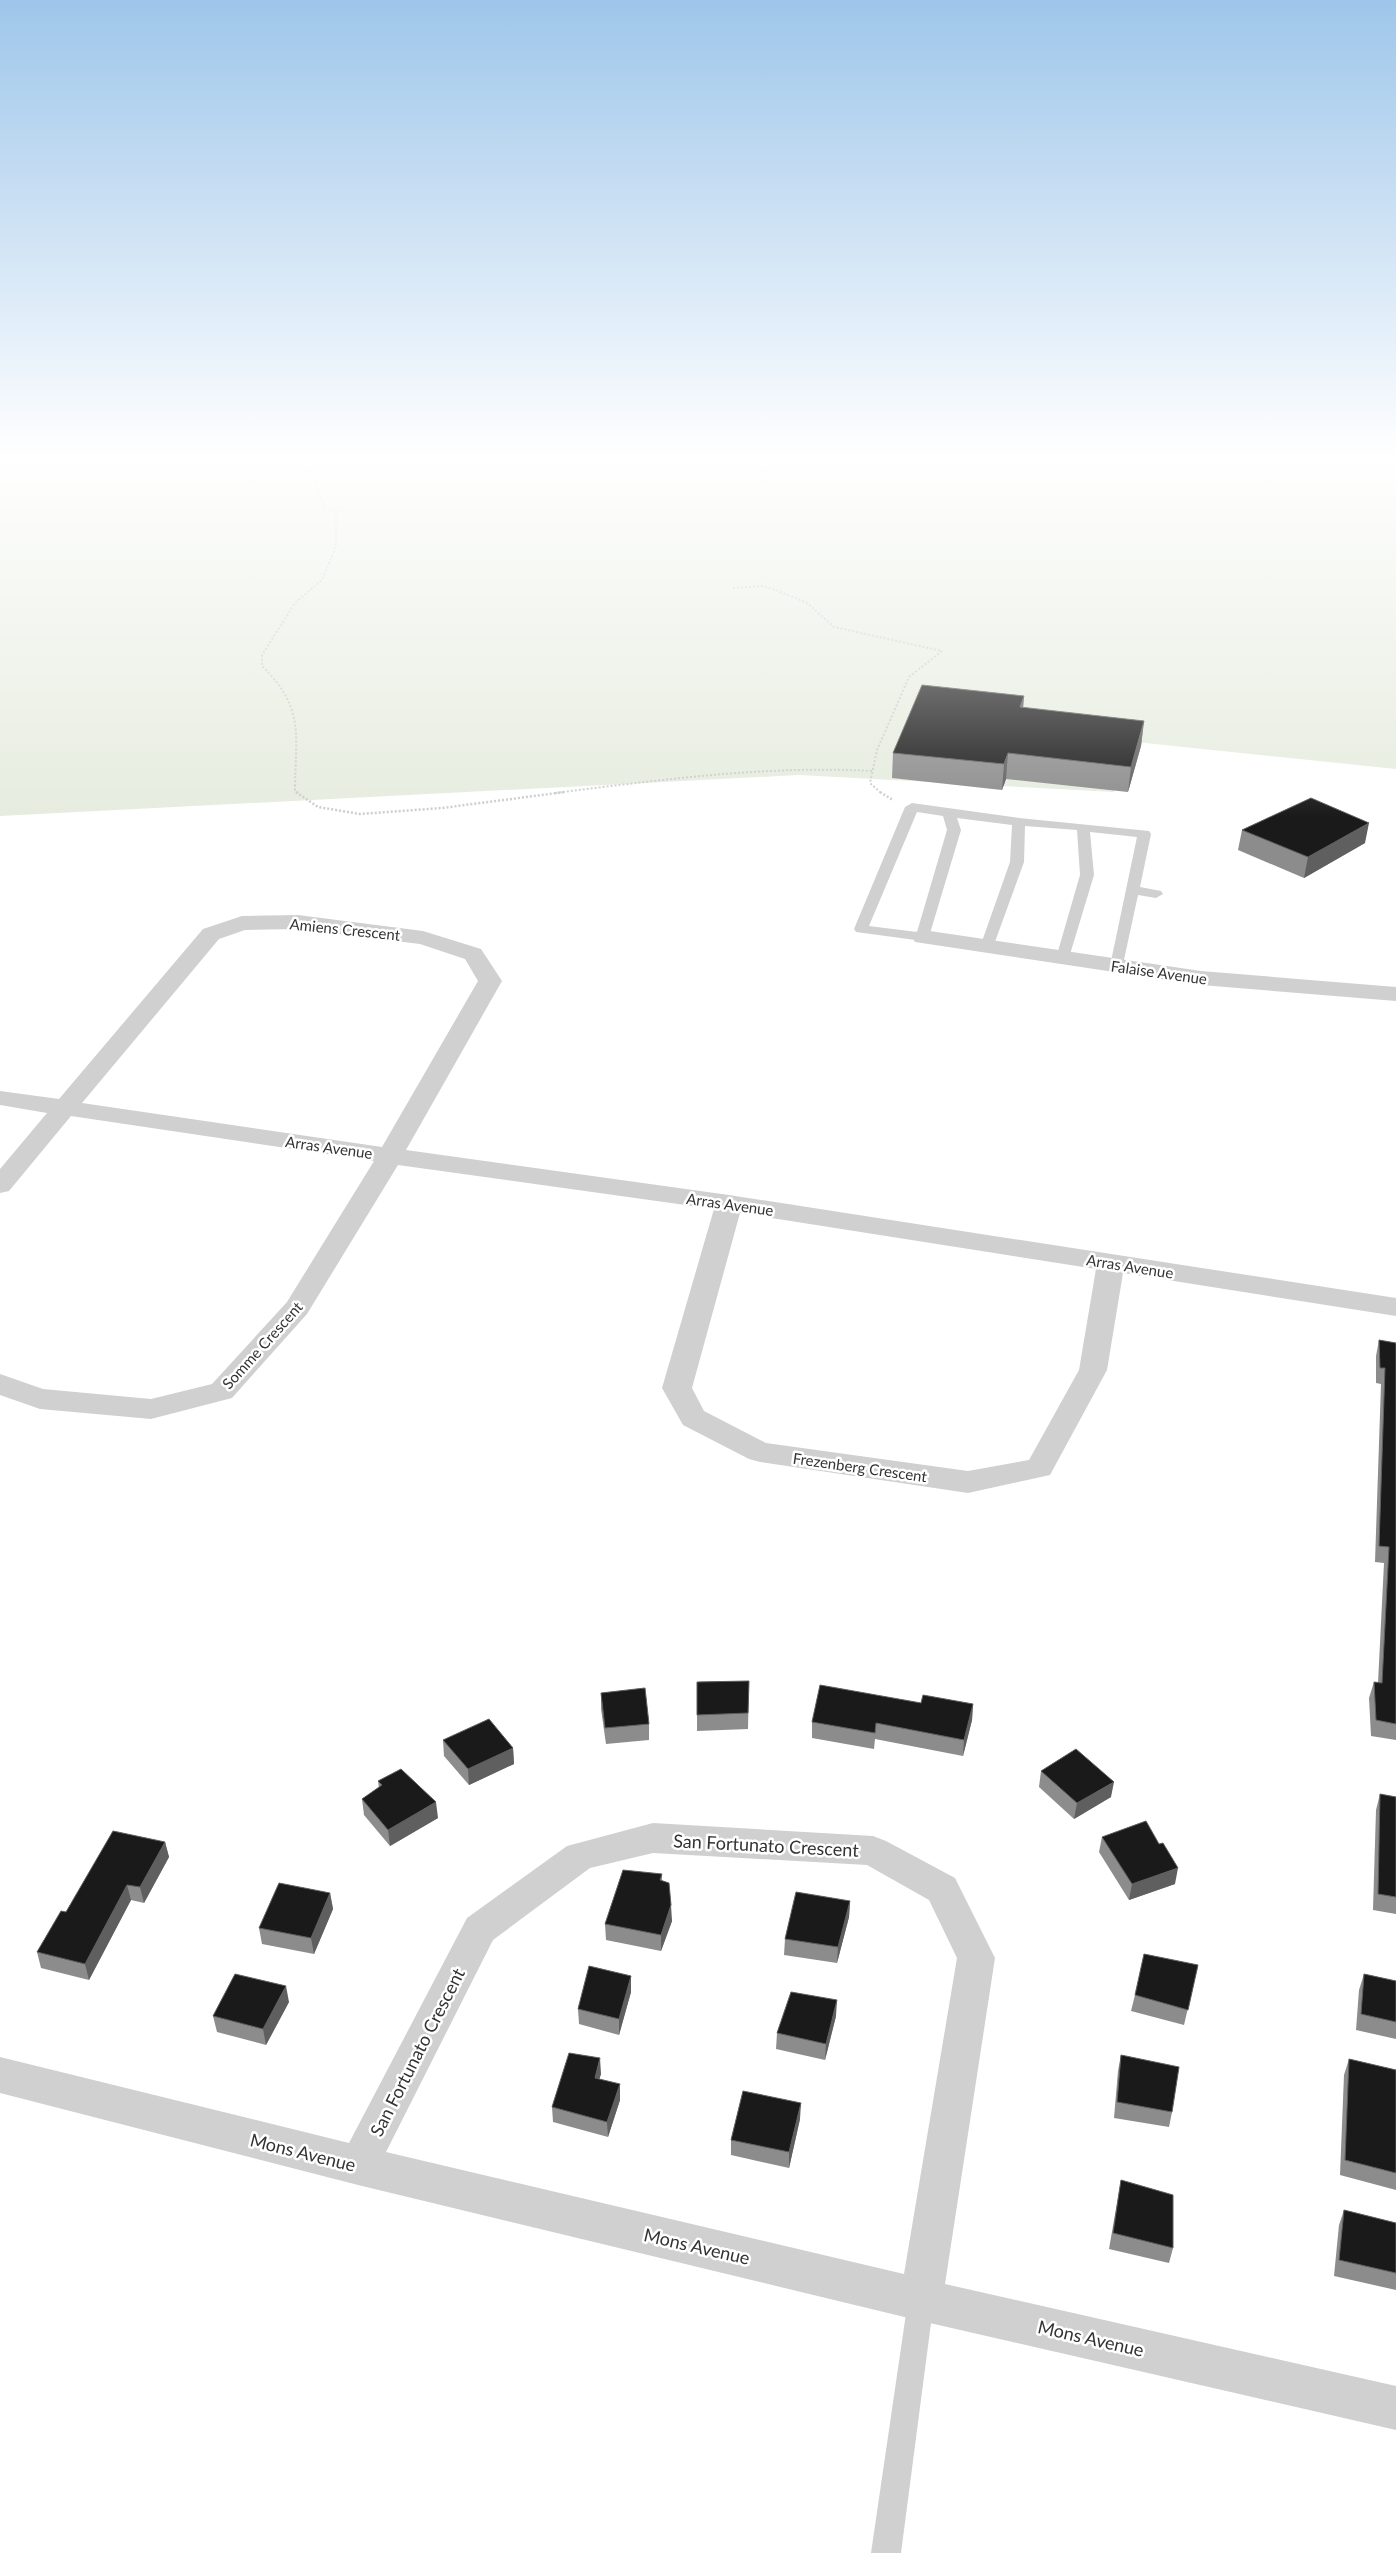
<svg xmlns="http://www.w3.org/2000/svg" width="1396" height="2553" viewBox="0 0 1396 2553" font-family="Lato,sans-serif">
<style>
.green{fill:#e6ecdf}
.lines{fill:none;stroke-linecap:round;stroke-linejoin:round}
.path-far1{stroke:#cdcdcd;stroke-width:2;stroke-dasharray:2 2;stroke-linecap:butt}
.path{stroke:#cdcdcd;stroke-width:2.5;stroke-dasharray:2 2;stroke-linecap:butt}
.service{fill:#d0d0d0;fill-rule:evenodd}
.minor{fill:#d0d0d0;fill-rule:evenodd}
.wall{fill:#8c8c8c}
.shaded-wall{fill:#5f5f5f}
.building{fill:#1a1a1a;stroke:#5f5f5f}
.labels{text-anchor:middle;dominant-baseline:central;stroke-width:5;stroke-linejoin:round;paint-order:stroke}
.street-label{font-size:15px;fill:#333;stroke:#fff}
.near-street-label{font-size:18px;fill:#333;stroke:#fff}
</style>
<rect width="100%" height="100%" fill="#fff"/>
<!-- green -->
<polygon class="green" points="0,460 1396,460 1396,769 1126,741 1114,792 799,775 0,816"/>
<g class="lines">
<!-- path-far1 -->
<g class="path-far1">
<polyline points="733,588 761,586 776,590 807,603 834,627 942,651 909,677 877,750 870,783 881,793"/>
<path d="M298 793 295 791C295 736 306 709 262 666V655L295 603 322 580 336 546V512L326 509 306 460"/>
<path d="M555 793C660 780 767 765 873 771"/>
</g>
<!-- path -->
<g class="path">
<polyline points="296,792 318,807 360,814 442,808 565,792"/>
<polyline points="880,792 893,800"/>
</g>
<!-- service -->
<g class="service">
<path d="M912 803 1019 818 1149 831 1151 834 1140 887 1161 891 1163 894 1156 898 1138 895 1122 969 1117 970 1110 966 1137 837 1090 832 1094 875 1068 961H1058L1056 958 1080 875 1077 830 1025 826 1024 862 992 950 987 951 980 947 1010 862 1012 825 957 818 961 830 928 940 923 941 856 932 854 929 905 807ZM917 812 943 816 947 830 917 932 869 926Z"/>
<polygon points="921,2287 931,2291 934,2300 901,2553 871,2553 908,2300 911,2291"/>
</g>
<!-- minor -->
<g class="minor">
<path d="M298 915 423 931 481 949 502 981 406 1150 729 1195 1396 1298V1316L1123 1273 1107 1370 1050 1475 968 1493 760 1462 749 1459 683 1425 662 1388 714 1209 398 1165 307 1314 232 1398 151 1419 40 1409 0 1395V1374L43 1389 151 1399 212 1384 287 1302 374 1161 71 1116 9 1191 0 1193V1169L47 1113 0 1105V1091L59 1099 203 929 242 916ZM298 929 420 944 465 959 478 981 382 1147 82 1103 219 939 245 930ZM740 1213 1096 1269 1079 1370 1029 1460 968 1471 766 1443 704 1411 692 1388Z"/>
<polygon points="923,930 1201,971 1396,987 1396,1001 1201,985 915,942 912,937 915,932"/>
<path d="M653 1823 873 1836 886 1841 955 1878 995 1958 945 2284 1396 2386V2430L921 2321 358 2185 0 2093V2057L349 2143 467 1918 567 1846ZM653 1853 867 1865 929 1900 957 1958 904 2274 386 2152 493 1940 590 1868Z"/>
</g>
</g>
<!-- wall -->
<g class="wall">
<polygon points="1024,696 1023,708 1144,721 1141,746 1128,792 1006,779 1002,790 892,778 893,753"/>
<polygon points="1242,830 1365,843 1304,878 1238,850"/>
<polygon points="1379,1340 1396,1343 1396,1740 1371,1736 1369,1698 1374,1682 1378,1683 1384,1563 1375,1562 1381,1384 1376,1383 1376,1356"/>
<polygon points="749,1681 748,1729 697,1731 697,1682"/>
<polygon points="601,1693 649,1724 649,1740 606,1744 601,1709"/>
<polygon points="921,1703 973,1704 972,1720 963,1756 875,1739 874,1749 812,1738 812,1722"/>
<polygon points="443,1740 513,1748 514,1764 469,1785 444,1756"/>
<polygon points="1041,1771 1111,1797 1074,1819 1039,1787"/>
<polygon points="378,1781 438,1818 390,1846 364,1815 362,1799 379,1788"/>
<polygon points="1380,1794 1396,1797 1396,1914 1373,1910 1376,1810"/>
<polygon points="1102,1837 1175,1884 1129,1900 1099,1852"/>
<polygon points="165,1842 169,1857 144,1903 131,1900 89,1980 41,1968 37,1952 66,1912"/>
<polygon points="662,1874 662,1880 672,1921 661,1951 606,1940 605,1924"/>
<polygon points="330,1893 333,1909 314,1954 262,1944 259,1928"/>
<polygon points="850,1901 849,1917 837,1963 784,1955 785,1939"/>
<polygon points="1198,1965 1184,2025 1131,2011 1135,1995"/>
<polygon points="1364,1974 1396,1981 1396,2039 1356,2030 1359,1990"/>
<polygon points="631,1976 631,1992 619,2035 579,2024 578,2009"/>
<polygon points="289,2002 266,2045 217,2032 213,2016"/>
<polygon points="836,2016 825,2060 776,2049 777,2033"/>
<polygon points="1121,2055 1172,2112 1169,2127 1114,2118 1118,2071"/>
<polygon points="1349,2059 1396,2070 1396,2190 1340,2175 1344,2075"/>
<polygon points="601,2074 599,2079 620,2100 608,2137 553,2122 552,2107"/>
<polygon points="800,2119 789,2168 731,2155 731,2140"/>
<polygon points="1121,2180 1173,2248 1169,2263 1109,2249"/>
<polygon points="1344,2210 1396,2223 1396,2290 1334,2276 1339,2225"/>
</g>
<!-- shaded-wall -->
<g class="shaded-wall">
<polygon points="1024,696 1022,721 1020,707"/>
<polygon points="1144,721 1141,746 1128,792 1131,767"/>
<polygon points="1008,753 1006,779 1002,790 1004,764"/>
<polygon points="1369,823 1365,843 1304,878 1308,857"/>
<polygon points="973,1704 972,1720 963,1756 964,1740"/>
<polygon points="513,1748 514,1764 469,1785 468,1769"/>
<polygon points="1114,1782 1111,1797 1074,1819 1077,1803"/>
<polygon points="436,1802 438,1818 390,1846 388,1830"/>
<polygon points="165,1842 169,1857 144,1903 140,1887"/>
<polygon points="1178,1868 1175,1884 1129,1900 1132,1884"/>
<polygon points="127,1885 131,1900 89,1980 85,1964"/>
<polygon points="330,1893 333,1909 314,1954 311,1938"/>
<polygon points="850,1901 849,1917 837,1963 838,1947"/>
<polygon points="671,1905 672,1921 661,1951 661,1935"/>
<polygon points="631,1976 631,1992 619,2035 619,2019"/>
<polygon points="286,1986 289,2002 266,2045 263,2029"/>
<polygon points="837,2000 836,2016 825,2060 826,2044"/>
<polygon points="600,2058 601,2074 595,2093 595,2078"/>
<polygon points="620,2084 620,2100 608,2137 607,2122"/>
<polygon points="801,2103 800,2119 789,2168 789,2152"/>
</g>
<!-- building -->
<g class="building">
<polygon points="922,685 1024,696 1020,707 1144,721 1131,767 1008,753 1004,764 893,753"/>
<polygon points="1311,798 1369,823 1308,857 1242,830"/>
<polygon points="1379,1340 1396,1343 1396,1724 1376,1720 1374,1682 1382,1683 1389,1547 1379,1546 1385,1368 1380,1368"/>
<polygon points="749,1681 748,1713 697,1715 697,1682"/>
<polygon points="820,1685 921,1703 923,1695 973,1704 964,1740 876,1723 875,1733 812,1722"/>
<polygon points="645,1688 649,1724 605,1728 601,1693"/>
<polygon points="489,1719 513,1748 468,1769 443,1740"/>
<polygon points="1076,1749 1114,1782 1077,1803 1041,1771"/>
<polygon points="401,1769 436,1802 388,1830 362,1799 382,1785 378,1781"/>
<polygon points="1380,1794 1396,1797 1396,1897 1378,1894"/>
<polygon points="1146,1821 1159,1844 1163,1843 1178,1868 1132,1884 1102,1837"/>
<polygon points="113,1831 165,1842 140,1887 127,1885 85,1964 37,1952 61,1911 66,1912"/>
<polygon points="623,1870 662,1874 660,1880 669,1883 671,1905 661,1935 605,1924"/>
<polygon points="279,1883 330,1893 311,1938 259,1928"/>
<polygon points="796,1892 850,1901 838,1947 785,1939"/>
<polygon points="1144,1954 1198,1965 1188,2010 1135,1995"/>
<polygon points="589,1966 631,1976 619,2019 578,2009"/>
<polygon points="235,1974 286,1986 263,2029 213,2016"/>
<polygon points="1364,1974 1396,1981 1396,2022 1361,2014"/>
<polygon points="791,1992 837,2000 826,2044 777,2033"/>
<polygon points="569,2053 600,2058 595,2078 620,2084 607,2122 552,2107"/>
<polygon points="1121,2055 1179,2067 1172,2112 1117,2102"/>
<polygon points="1349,2059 1396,2070 1396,2173 1345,2160"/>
<polygon points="743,2091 801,2103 789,2152 731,2140"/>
<polygon points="1121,2180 1173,2195 1173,2248 1113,2233"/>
<polygon points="1344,2210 1396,2223 1396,2273 1339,2260"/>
</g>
<!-- sky -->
<linearGradient id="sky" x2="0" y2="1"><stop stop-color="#9ec6ea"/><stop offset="0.56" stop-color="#fff"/><stop offset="1" stop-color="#fff" stop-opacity="0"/></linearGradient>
<rect width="1396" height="817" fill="url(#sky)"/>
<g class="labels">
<!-- street labels -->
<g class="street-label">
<text transform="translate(345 929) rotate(6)">Amiens Crescent</text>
<text transform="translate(1159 972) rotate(8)">Falaise Avenue</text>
<text transform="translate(329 1147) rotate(8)">Arras Avenue</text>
<text transform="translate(730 1204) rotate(8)">Arras Avenue</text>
<text transform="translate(1130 1266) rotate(9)">Arras Avenue</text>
<text transform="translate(262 1345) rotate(-48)">Somme Crescent</text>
<text transform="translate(860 1467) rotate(8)">Frezenberg Crescent</text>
</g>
<!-- near-street labels -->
<g class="near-street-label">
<text transform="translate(766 1845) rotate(3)">San Fortunato Crescent</text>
<text transform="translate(417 2052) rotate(-63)">San Fortunato Crescent</text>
<text transform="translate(303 2152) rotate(14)">Mons Avenue</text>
<text transform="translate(697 2246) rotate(13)">Mons Avenue</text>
<text transform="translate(1091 2338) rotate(13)">Mons Avenue</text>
</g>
</g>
</svg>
